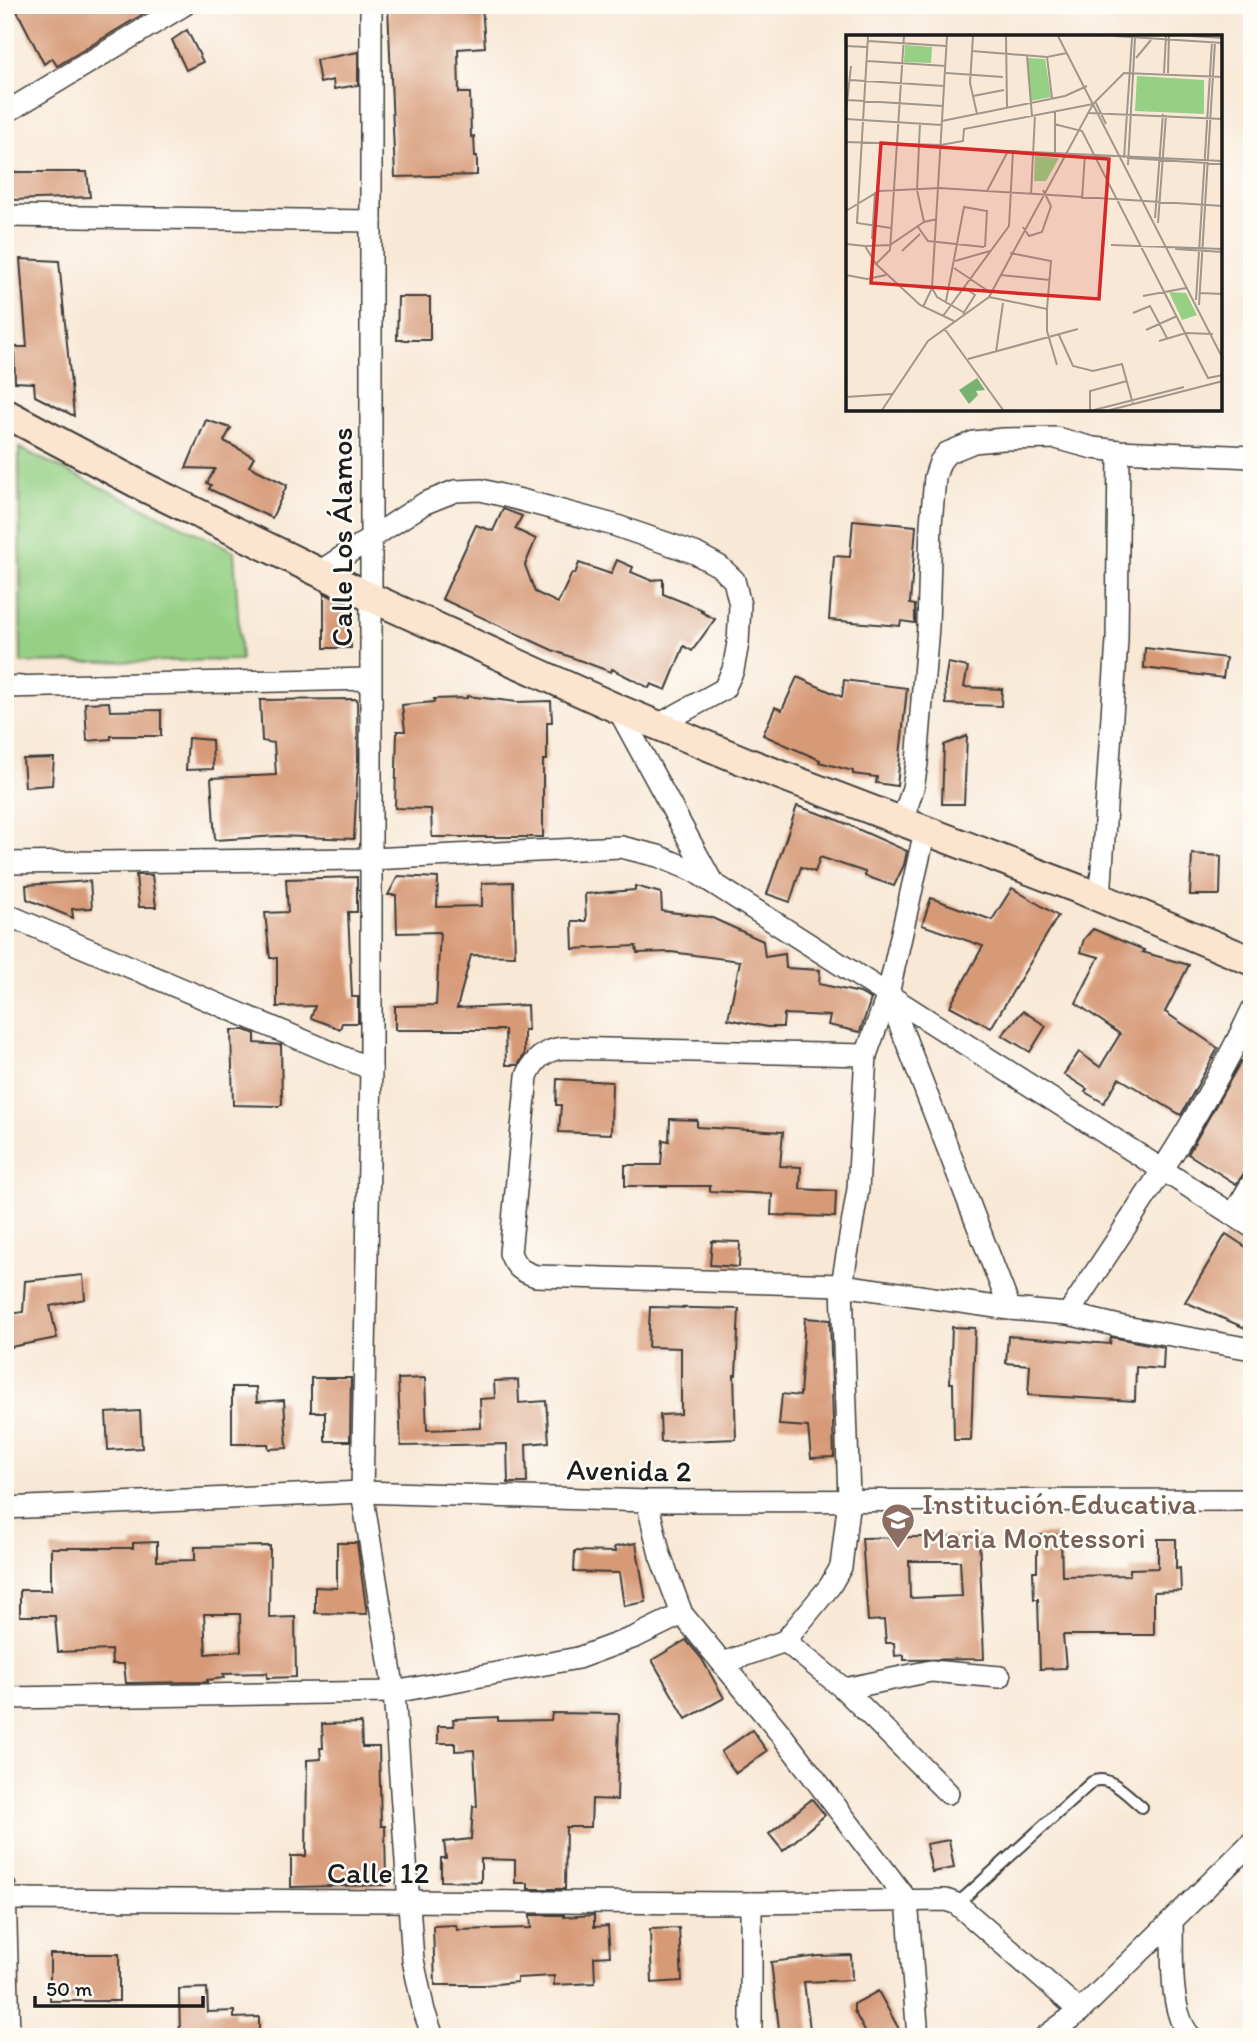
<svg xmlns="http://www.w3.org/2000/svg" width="1257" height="2042" viewBox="0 0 1257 2042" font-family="Itim,sans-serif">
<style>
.green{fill:#95d085;stroke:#587650;stroke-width:2}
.building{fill:#d79a77;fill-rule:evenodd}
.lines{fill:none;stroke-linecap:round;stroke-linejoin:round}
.lane-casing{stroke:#3d3b38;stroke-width:14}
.street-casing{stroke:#3d3b38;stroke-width:24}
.secondary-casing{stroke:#3d3b38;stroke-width:32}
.lane{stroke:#fff;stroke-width:10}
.street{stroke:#fff;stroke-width:21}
.secondary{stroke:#fce5cf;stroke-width:28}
.labels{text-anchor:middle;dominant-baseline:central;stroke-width:5;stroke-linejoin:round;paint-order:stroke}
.street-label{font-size:30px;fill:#1c1c1c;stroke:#fdfcf7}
.education-label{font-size:30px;fill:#785e54;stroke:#fdfcf7;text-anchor:start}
.inset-road{fill:none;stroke:#a0968b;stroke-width:2}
.view{fill:#d62828;fill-opacity:0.15;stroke:#d62828;stroke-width:3.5}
.inset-edge{fill:none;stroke:#1c1c1c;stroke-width:3.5}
</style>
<rect width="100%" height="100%" fill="#fdfcf7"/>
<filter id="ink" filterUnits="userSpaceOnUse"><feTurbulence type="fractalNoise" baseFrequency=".0143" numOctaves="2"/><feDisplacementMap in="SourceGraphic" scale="14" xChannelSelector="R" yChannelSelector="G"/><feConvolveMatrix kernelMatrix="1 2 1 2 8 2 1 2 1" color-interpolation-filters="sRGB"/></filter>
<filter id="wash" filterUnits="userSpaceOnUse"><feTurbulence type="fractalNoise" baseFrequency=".00686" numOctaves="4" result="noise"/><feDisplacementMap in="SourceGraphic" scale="28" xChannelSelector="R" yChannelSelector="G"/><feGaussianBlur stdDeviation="1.57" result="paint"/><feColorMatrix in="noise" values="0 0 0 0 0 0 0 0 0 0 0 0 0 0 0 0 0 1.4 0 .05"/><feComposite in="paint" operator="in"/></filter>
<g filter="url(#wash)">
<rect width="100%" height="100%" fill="#f8e8d5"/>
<!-- green -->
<polygon class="green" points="19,448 234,551 241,660 21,663"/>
<g id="blocks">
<!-- building -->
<g class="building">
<polygon points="14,5 158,5 57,66 52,58 44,64"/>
<polygon points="388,5 482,5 485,47 458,49 459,93 470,93 471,137 474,136 475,156 477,156 477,175 395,177"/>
<polygon points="187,30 203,62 186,70 172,40"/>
<polygon points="358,52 358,85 334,89 333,80 320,83 316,60"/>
<polygon points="10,172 87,172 90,197 12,200"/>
<polygon points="20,259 59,261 74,416 35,396 34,383 15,382 14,347 27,347"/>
<polygon points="398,297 430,297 430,340 397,340"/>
<polygon points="206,420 231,428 224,441 254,457 249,466 287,485 272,518 209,489 211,485 207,483 215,469 186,468"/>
<polygon points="503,509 522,516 515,529 536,539 525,565 535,592 558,603 572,573 575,574 579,563 611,574 617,560 633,567 631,572 650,580 663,579 663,594 703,610 701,612 715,619 692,651 684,646 666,690 651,684 649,688 612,669 611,672 552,650 442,599 476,525 493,531"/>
<polygon points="853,520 916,526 910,604 915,605 915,623 901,621 900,626 829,620 834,556 850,557"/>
<polygon points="324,593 351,606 351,648 324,648"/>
<polygon points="1145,648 1226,658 1223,678 1144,668"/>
<polygon points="948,663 968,667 964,687 1002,689 1001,706 946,704 945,681"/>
<polygon points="797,677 842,697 844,680 907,688 897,786 876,783 877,777 853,774 853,771 819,762 820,760 763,735 775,707 782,710"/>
<polygon points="467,696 517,702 551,701 552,722 547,722 547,760 543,760 543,837 432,837 431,809 395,808 397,731 405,731 402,705 434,702 434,699 467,698"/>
<polygon points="357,699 358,760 354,839 278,836 215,840 211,778 276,775 274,743 262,741 260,700"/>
<polygon points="109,702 110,711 161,710 161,736 111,736 111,739 87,741 85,703"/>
<polygon points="967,736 964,804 942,804 944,745"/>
<polygon points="188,738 212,740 213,769 186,770"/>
<polygon points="54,758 52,785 25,787 23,759"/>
<polygon points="797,806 833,818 907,851 904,865 894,886 865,876 865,872 820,857 815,872 801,867 790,902 767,894"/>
<polygon points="1192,854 1221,856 1220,895 1190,895"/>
<polygon points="136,875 152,875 156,907 139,907"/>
<polygon points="398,876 438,878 437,907 482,906 482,883 513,882 515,956 471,955 457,1008 527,1005 528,1030 524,1030 524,1055 518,1065 506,1065 505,1030 395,1030 395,1006 436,1005 440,932 397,933 396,895 388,895"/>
<polygon points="357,877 357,912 348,912 352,997 358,997 358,1023 342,1023 340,1029 311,1018 315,1006 277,1007 277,958 270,958 265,913 288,912 286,879"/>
<polygon points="90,881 92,908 72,909 73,918 27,899 26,885"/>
<polygon points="635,886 661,893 662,911 710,917 763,941 765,957 785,954 786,968 820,970 819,984 860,993 871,999 860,1032 828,1025 830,1016 784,1014 783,1027 767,1027 728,1019 740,961 671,952 637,953 636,946 573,949 572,921 586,921 585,894 635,890"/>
<polygon points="1012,888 1058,916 991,1028 950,1006 983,946 922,925 931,898 992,920"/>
<polygon points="1093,929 1144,950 1142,952 1189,965 1165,1012 1218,1048 1181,1115 1119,1078 1104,1103 1085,1092 1087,1089 1064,1074 1079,1052 1100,1067 1120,1034 1076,1003 1099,957 1080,952 1084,939"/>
<polygon points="1023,1011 1046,1026 1030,1052 1002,1035"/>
<polygon points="231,1030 245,1030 255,1034 255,1043 281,1045 282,1104 279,1106 233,1105"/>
<polygon points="1241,1061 1252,1066 1252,1170 1245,1172 1236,1184 1188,1154"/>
<polygon points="557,1079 612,1082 611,1134 559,1132 561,1105 556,1105"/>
<polygon points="670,1119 697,1120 697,1127 783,1132 780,1166 801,1167 800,1189 836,1191 835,1217 771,1215 772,1194 710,1191 710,1186 625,1186 625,1165 661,1165 663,1140 669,1141"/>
<polygon points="1226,1234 1252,1251 1252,1331 1185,1302"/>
<polygon points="712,1241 740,1242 739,1267 710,1265"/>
<polygon points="83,1275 85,1299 50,1306 57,1338 5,1348 5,1315 23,1312 25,1281"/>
<polygon points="650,1307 739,1309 736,1375 734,1375 736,1439 661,1442 660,1415 681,1414 681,1348 648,1347"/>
<polygon points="805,1318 830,1320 834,1457 811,1458 808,1427 779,1425 782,1394 800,1396"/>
<polygon points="952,1327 975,1328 971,1440 954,1440 953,1383 950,1383"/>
<polygon points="1008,1336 1110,1344 1111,1337 1164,1347 1163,1369 1136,1367 1135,1401 1028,1395 1030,1365 1006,1363"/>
<polygon points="311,1378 351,1378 350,1441 325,1441 325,1412 311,1412"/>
<polygon points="425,1378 427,1430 481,1428 480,1399 495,1398 494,1381 518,1380 519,1403 546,1401 549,1442 526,1444 527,1483 508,1483 507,1444 401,1446 398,1379"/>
<polygon points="232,1387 256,1387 257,1402 284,1400 287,1448 269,1449 268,1444 232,1444"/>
<polygon points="140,1411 142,1448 108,1450 106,1413"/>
<polygon points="1037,1535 1061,1535 1062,1576 1130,1575 1130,1569 1158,1568 1158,1539 1176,1539 1176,1569 1180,1568 1181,1591 1154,1592 1154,1635 1063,1635 1066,1668 1040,1669 1038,1599 1034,1599 1033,1571 1037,1571"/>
<path d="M979 1536 984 1659 904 1660V1655L895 1656 894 1643H886L884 1620 868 1621 862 1538ZM909 1561H960L962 1596 910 1598Z"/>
<path d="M157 1542V1561L195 1560V1547L270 1546 269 1618 295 1617 296 1677 267 1678V1673L223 1674 224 1678 207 1680V1682L126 1683 124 1664H112L111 1650 58 1652 55 1616H20V1590H51V1548H133V1543ZM204 1614H240L241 1651 206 1654Z"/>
<polygon points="337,1543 357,1543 367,1614 315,1613 315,1587 337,1588"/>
<polygon points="636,1543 646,1602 624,1606 619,1573 574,1572 575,1551 615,1552 614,1547"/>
<polygon points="686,1640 702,1659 724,1698 686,1719 652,1660"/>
<polygon points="552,1713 619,1714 617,1800 592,1799 591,1827 566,1827 565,1889 528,1889 528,1883 515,1883 515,1860 481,1859 481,1882 441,1881 441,1858 446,1858 444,1842 471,1839 473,1806 477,1807 474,1750 455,1751 455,1743 438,1743 438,1726 454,1726 453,1719 498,1717 498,1721 551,1720"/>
<polygon points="361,1723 362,1747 379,1747 381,1826 385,1826 386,1885 291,1887 291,1856 306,1856 307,1760 321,1759 320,1748 323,1748 322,1724"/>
<polygon points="752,1730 767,1751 736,1773 721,1752"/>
<polygon points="812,1799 825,1815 783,1851 769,1834"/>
<polygon points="949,1840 954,1868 932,1872 926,1844"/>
<polygon points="530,1915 564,1915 564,1917 594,1915 594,1927 608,1926 610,1956 594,1957 595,1983 554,1985 554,1976 517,1978 517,1982 485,1985 435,1985 433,1926 456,1925 457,1930 531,1928"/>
<polygon points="679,1928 682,1981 652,1983 650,1929"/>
<rect x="50" y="1954" width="69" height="47"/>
<polygon points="851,1955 852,1980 804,1982 811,2037 780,2037 771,1962 819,1956"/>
<polygon points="207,1988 208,2012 234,2011 234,2018 259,2017 259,2037 180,2037 179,1989"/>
<polygon points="878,1991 900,2031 891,2037 868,2037 854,2011 854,2004"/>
</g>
</g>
</g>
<g filter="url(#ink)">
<use href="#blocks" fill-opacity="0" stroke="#3d3b38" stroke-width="2"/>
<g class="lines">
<!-- lane casing -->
<g class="lane-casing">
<path id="lane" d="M957 1904 1092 1782C1109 1773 1129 1797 1142 1807"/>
</g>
<!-- street casing -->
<g class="street-casing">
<g id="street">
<polyline points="371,5 371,1069 362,1492 394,1692 413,1960 424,2011 433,2037"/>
<polyline points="5,113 184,5"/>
<polyline points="5,216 371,221"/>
<polyline points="319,572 425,503 455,491 481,490 521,500 614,525 695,553 719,566 734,580 740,605 738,643 733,670 724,689 658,725"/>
<polyline points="5,687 370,679"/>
<polyline points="618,709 712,882"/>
<polyline points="902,822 913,788 917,763 928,626 931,524 935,477 940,462 947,453 974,442 1003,439 1056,438 1093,448 1119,451 1252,457"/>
<polyline points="5,863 370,859 621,847 658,856 694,871 1252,1227"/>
<polyline points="1100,898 1117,640 1119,451"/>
<polyline points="5,914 371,1069"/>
<polyline points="888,994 1010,1309"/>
<path d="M866 1055 563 1048C545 1050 534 1059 527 1076L510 1253C516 1268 521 1271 536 1276L842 1285 1010 1309 1068 1314 1119 1326 1252 1349"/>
<polyline points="1233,1215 1252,1183"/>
<path d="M1068 1314C1132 1216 1202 1117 1252 1010"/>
<polyline points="647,1501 660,1555 682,1614 780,1733 907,1900 918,2037"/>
<polyline points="5,1508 362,1492 647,1501 1252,1500"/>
<polyline points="785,1641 844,1689 948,1793"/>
<polyline points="723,1663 785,1641 830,1586 841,1567 849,1499 842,1285 858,1189 866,1055 888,994 925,831"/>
<polyline points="844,1689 931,1671 1000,1677"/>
<polyline points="5,1698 394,1692 578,1658 635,1637 682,1614"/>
<polyline points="5,1887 9,2037"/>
<polyline points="5,1899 751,1903 946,1900 957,1904 1080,2011 1045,2037"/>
<path d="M1172 1921C1173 1953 1168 2013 1191 2037"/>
<polyline points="1080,2011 1252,1842"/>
<polyline points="751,2037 751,1903"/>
</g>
</g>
<!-- secondary casing -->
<g class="secondary-casing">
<polyline id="secondary" points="5,413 146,488 370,597 618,709 749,763 1084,891 1252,961"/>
</g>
<!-- lane -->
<use href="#lane" class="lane"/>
<!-- street -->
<use href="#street" class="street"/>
<!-- secondary -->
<use href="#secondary" class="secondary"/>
</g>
</g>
<!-- icons -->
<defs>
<g id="school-pin" transform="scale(1.75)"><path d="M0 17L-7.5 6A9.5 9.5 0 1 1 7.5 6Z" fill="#8d6e63" stroke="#fdfcf7"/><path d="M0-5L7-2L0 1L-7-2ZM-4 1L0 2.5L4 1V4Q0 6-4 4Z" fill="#fff"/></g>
</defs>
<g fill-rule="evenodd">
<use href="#school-pin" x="898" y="1520"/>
</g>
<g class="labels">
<!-- street labels -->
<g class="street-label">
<text transform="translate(341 537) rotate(-90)">Calle Los Álamos</text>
<text transform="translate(629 1470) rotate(1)">Avenida 2</text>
<text x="378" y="1872">Calle 12</text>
</g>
<!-- education labels -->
<g class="education-label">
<text x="922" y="1503">Institución Educativa<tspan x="922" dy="34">Maria Montessori</tspan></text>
</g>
</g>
<!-- overview -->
<g transform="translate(846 35)">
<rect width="376" height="376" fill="#f8e8d5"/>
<path d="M59 10 86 12 85 28 58 27ZM182 23 199 24 205 62 184 66ZM291 41 358 45V79L289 76ZM189 121 213 123 200 146H188ZM323 257 340 258 351 280 336 285Z" fill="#95d085"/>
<path d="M131 343 139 355 130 356 132 360 123 369 113 355Z" fill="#78b272"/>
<path class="inset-road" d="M22 1 11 188 45 193M127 1 124 48 131 79M160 1 161 72M212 1 377 324M269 1 377 8M345 1 377 3M22 6 100 11M0 11 21 12M126 16 201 22 221 18M181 21 186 81M201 22 206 63M290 23 305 5M21 26 100 31M100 38 157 42M318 38 320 1M322 38 323 1M4 45 98 51M127 61 158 55M2 65 97 71M249 66 260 89M0 77 5 31M243 78 377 84M0 84 96 90M96 86 219 61 241 51M74 88 71 155 78 187M208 89 236 96 362 343 377 340M0 107 95 110 117 106 118 94 247 69M167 116 377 126M209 118V77M278 123 286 3M281 123 377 129M282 130 289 3M141 156 162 116H167M185 160 189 80M236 164 239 119M0 176 33 156 94 153 377 171M309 183 317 79M312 188 320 80M72 192 82 206 138 212M177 192 183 201 196 197 205 171 197 155M26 204 29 157M0 209 19 211 30 229 44 215 58 1M265 210 377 214M20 211 44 210 78 187 91 184M329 214 377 217M56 216 74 199M164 218 205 226 201 274M109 226 144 216M30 229 74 270 108 286M108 233 145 258M0 240 21 244 40 240M154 240 204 245M70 252 86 253 91 262 117 277M354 258 377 259M297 261 340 253M143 262 201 274V296L211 330M350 265 366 7M100 266 118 172 141 176 139 212M353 270 369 7M77 272 86 253 101 1M287 278 304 271 321 303M117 279 129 260 118 252M97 281 163 191 167 116M98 293 157 375M300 295 331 281M213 300 227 331 247 336 276 329 287 369M313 306 340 298 367 299M150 317 157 268M122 324 232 294M0 362 46 359M36 375 82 306 143 262 247 69 278 38 377 42M244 375V356L281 346M248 375 338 352M264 375 377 346"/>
<path class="view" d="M35 108 263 124 253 264 25 248Z"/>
<rect width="376" height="376" class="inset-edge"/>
</g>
<!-- margin -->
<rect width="1257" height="2042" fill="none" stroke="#fdfcf7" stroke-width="28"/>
<!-- scale -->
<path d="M35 1996v10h168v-10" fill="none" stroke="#1c1c1c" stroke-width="3.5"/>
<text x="46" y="1996" font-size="21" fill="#1c1c1c" stroke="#fdfcf7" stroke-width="5" paint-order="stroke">50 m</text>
</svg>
